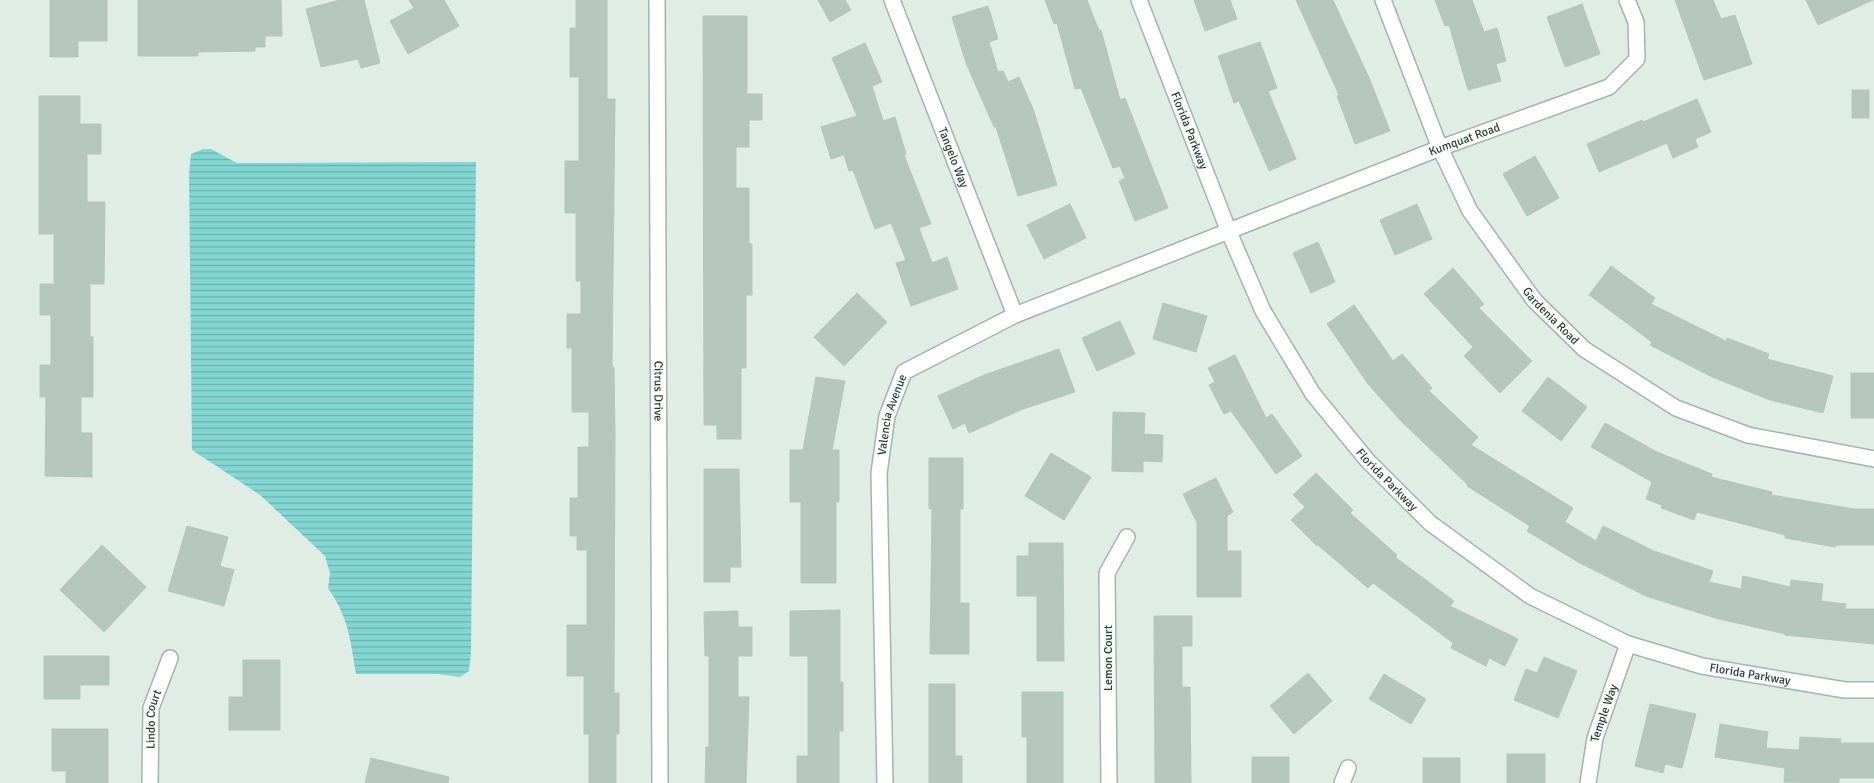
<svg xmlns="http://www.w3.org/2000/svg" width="1874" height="783" viewBox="0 0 1874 783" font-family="Signika,sans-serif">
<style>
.water{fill:url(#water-rules)}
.building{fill:#b5c7bd;stroke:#b2c7ba}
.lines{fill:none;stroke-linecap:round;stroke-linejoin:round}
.street-casing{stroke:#a2b5ab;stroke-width:18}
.secondary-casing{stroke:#9eb9aa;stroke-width:18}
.street{stroke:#fff;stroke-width:15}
.secondary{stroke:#fff;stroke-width:15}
.labels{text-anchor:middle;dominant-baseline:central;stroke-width:4;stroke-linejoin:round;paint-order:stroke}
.street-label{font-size:12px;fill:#1f3f30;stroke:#f1f9f3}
</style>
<defs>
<pattern id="water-rules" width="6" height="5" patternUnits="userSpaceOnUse" patternTransform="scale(1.25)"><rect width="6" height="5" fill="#83d7d3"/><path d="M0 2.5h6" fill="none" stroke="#6bb0ac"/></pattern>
</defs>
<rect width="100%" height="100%" fill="#e0ede5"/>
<!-- water -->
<path class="water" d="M203 149H211L237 163 476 162 471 652 469 671 460 677 438 674H356C350 638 349 619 328 588L330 573 325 556 260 495 192 450 189 174 191 154Z"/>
<!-- building -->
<g class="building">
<polygon points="50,0 107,0 107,41 78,41 78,57 50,57"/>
<polygon points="138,0 281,0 282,36 265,36 265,47 255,47 255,51 198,52 198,56 138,56"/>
<polygon points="340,0 364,0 380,63 361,68 358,59 321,67 306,9"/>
<polygon points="409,0 444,0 459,26 408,54 390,21 414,8"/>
<polygon points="576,0 607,0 607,99 615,99 612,367 614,367 615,433 614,693 619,693 619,734 616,734 616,783 589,783 589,734 584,734 584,676 567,676 567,625 587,625 587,550 577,550 577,536 570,536 570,498 578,498 578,447 589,447 589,412 572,412 572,348 567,348 567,314 581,314 581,281 576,281 576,213 565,213 565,161 579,161 579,77 570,77 570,28 576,28"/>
<polygon points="818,0 845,0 851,10 830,22"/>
<polygon points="1045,0 1087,0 1099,31 1101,30 1120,100 1125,98 1168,208 1135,221 1119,181 1125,178 1120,166 1113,168 1081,88 1075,89 1057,23 1054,24"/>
<polygon points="1194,0 1230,0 1237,19 1205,31"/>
<polygon points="1296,0 1333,0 1370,80 1390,131 1355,144 1337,96 1339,95"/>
<polygon points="1435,0 1472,0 1484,32 1497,28 1506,61 1496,64 1501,81 1468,90 1449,25 1445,26"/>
<polygon points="1675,0 1713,0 1721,19 1735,15 1752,64 1704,80"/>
<polygon points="1806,0 1873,0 1818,25"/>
<polygon points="1582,4 1600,54 1565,67 1547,17"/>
<polygon points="988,6 998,39 989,42 998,72 1003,71 1008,82 1019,77 1033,109 1057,185 1018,196 996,127 994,127 966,63 952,17"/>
<polygon points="703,16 747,16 747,94 762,94 762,120 749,120 749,147 736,147 736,188 749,188 749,244 752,244 752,295 746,295 746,368 741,368 741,439 717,439 717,425 704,425"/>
<polygon points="1260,42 1277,88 1268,91 1296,159 1269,171 1239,101 1234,103 1218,56"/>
<polygon points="865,43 882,82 872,86 883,121 895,117 906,154 904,155 931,224 919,228 932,263 947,257 958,289 911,306 896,263 906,260 891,223 875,229 853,170 849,171 844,155 831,159 821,127 857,116 832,58"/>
<rect x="1852" y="90" width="17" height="28"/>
<polygon points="39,96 80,96 80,124 101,124 101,154 87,154 87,202 105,202 104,284 90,284 90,337 93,337 93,397 81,397 81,433 92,433 92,477 45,476 46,397 40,397 40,365 51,365 51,315 40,315 40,284 54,284 54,234 39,234"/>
<polygon points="1697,99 1711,132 1695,139 1698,147 1673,158 1667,143 1599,172 1587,144 1642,120 1643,122"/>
<polygon points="1535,156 1559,198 1527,216 1503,174"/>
<polygon points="1070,204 1086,238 1044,259 1027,225"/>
<polygon points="1417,204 1432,239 1395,255 1380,220"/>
<polygon points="1318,242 1335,282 1311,293 1293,253"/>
<polygon points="1611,266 1655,298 1651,304 1726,341 1727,338 1769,354 1767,359 1833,376 1823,413 1770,400 1712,377 1650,345 1652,342 1589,295"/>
<polygon points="1453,268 1484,304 1479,308 1532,361 1500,393 1464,356 1473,347 1424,294"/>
<polygon points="857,293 887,322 844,366 814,337"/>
<polygon points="1163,303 1207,316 1196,352 1153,339"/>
<polygon points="1354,305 1393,361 1402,354 1432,388 1429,391 1478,437 1471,445 1573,508 1565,522 1596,541 1603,526 1654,551 1713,571 1709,582 1741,589 1743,576 1790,587 1791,580 1823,584 1821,601 1846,604 1845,609 1874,609 1874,644 1785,635 1785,634 1715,618 1646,596 1578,562 1527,531 1530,526 1467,486 1468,485 1401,421 1368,384 1327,324"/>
<polygon points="1120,321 1135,354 1097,371 1082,338"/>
<polygon points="1059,349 1075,392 1023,409 969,433 965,423 953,429 938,396 984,375"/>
<polygon points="1235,355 1266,418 1272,414 1302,456 1276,474 1231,411 1224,414 1209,385 1215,382 1208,368"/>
<rect x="1851" y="373" width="23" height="45"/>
<polygon points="816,377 845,381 832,450 839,450 839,502 836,502 836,583 801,583 801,502 790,502 790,450 803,450"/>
<polygon points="1548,377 1587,407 1561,441 1522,411"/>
<polygon points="1113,412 1145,413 1144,434 1163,435 1162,462 1143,461 1143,472 1112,471"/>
<polygon points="1605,423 1657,452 1712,474 1711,477 1772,492 1771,495 1854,509 1874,509 1874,545 1836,545 1835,547 1785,538 1785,535 1697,512 1694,520 1661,508 1662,505 1646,499 1652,482 1591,447"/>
<polygon points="1051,453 1091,477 1064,520 1025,496"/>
<polygon points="929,458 963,458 963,509 960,509 960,603 969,603 969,654 930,654 932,509 929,509"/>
<polygon points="704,469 739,469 741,567 730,567 730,582 704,582"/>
<polygon points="1316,473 1353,510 1350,513 1397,555 1395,557 1454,601 1450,606 1518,639 1505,666 1489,658 1486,666 1451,648 1453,643 1373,583 1368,588 1318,545 1317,546 1291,520 1305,507 1293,495"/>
<polygon points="1216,478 1233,512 1227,516 1227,551 1241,551 1241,597 1197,597 1197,523 1183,494"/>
<polygon points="187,526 228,537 220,566 234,570 224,606 168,591"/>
<polygon points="1029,543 1063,543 1064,661 1037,661 1037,596 1017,596 1017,556 1029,556"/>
<polygon points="102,545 146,587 104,632 60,590"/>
<polygon points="840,610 840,682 843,682 843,731 839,731 839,783 797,783 797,756 808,756 808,656 790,656 790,611"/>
<polygon points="738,611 738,627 752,627 752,656 738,656 738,697 749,697 746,783 705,783 706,747 709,747 709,656 705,656 704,612"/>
<polygon points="1154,616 1192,616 1192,646 1182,646 1182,687 1190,687 1191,783 1155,783"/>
<polygon points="44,656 109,656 109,685 80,685 80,699 44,699"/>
<polygon points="1544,657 1577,671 1558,718 1514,700 1526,669 1537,673"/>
<polygon points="243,660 280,660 280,730 229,730 229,697 243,697"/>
<polygon points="1308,673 1332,701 1294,734 1270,706"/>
<polygon points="1384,674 1426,699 1411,724 1369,699"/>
<polygon points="929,684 955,684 955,756 962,756 962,783 929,783"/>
<polygon points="1022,692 1063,692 1063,783 1027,783 1027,737 1022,737"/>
<polygon points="1650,704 1696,714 1682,768 1665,764 1663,773 1635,766"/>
<polygon points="1720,724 1768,732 1766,748 1799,750 1800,737 1841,739 1840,743 1874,743 1874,778 1839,778 1839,783 1784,782 1785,768 1715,757"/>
<polygon points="52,729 108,729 108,783 66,783 66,771 52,771"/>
<rect x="1507" y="754" width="38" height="29"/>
<rect x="1252" y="757" width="37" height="26"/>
<polygon points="371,758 449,777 448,783 365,783"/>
<rect x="1423" y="758" width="37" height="25"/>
</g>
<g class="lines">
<!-- street casing -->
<g class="street-casing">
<g id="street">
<path id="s1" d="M657 0 660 783"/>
<path id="s2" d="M892 0 1015 315"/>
<path id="s3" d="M1383 0 1440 148 1470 211 1534 300 1584 349 1676 408 1748 435 1874 459"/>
<path id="s4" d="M150 783 151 708 170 658"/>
<path id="s5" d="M885 783 879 473 887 416 904 372 1015 315 1440 148 1609 87 1637 59 1636 22 1627 0"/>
<polyline points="1109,783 1107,573 1127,537"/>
<polyline points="1342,783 1348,768"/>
<path id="s6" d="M1588 783 1595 738 1628 644"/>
</g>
</g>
<!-- secondary casing -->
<g class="secondary-casing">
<g id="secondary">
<path id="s7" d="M1139 0 1229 232 1263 311 1313 394 1367 460 1430 523 1530 596 1628 644 1702 666 1845 690H1874"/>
</g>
</g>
<!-- street -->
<use href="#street" class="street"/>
<!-- secondary -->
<use href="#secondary" class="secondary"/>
</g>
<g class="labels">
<!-- street labels -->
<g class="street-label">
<text stroke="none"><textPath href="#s7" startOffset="140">Florida Parkway</textPath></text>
<text stroke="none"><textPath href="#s5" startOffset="1022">Kumquat Road</textPath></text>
<text stroke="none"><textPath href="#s2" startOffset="169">Tangelo Way</textPath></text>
<text stroke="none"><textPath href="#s3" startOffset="361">Gardenia Road</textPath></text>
<text stroke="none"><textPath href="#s1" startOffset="391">Citrus Drive</textPath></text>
<text stroke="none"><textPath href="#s5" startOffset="370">Valencia Avenue</textPath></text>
<text stroke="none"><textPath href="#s7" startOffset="545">Florida Parkway</textPath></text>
<text transform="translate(1108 658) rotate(-90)">Lemon Court</text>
<text stroke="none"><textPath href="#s7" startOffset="965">Florida Parkway</textPath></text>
<text stroke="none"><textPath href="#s6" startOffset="72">Temple Way</textPath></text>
<text stroke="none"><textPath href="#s4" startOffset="64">Lindo Court</textPath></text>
</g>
</g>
</svg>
